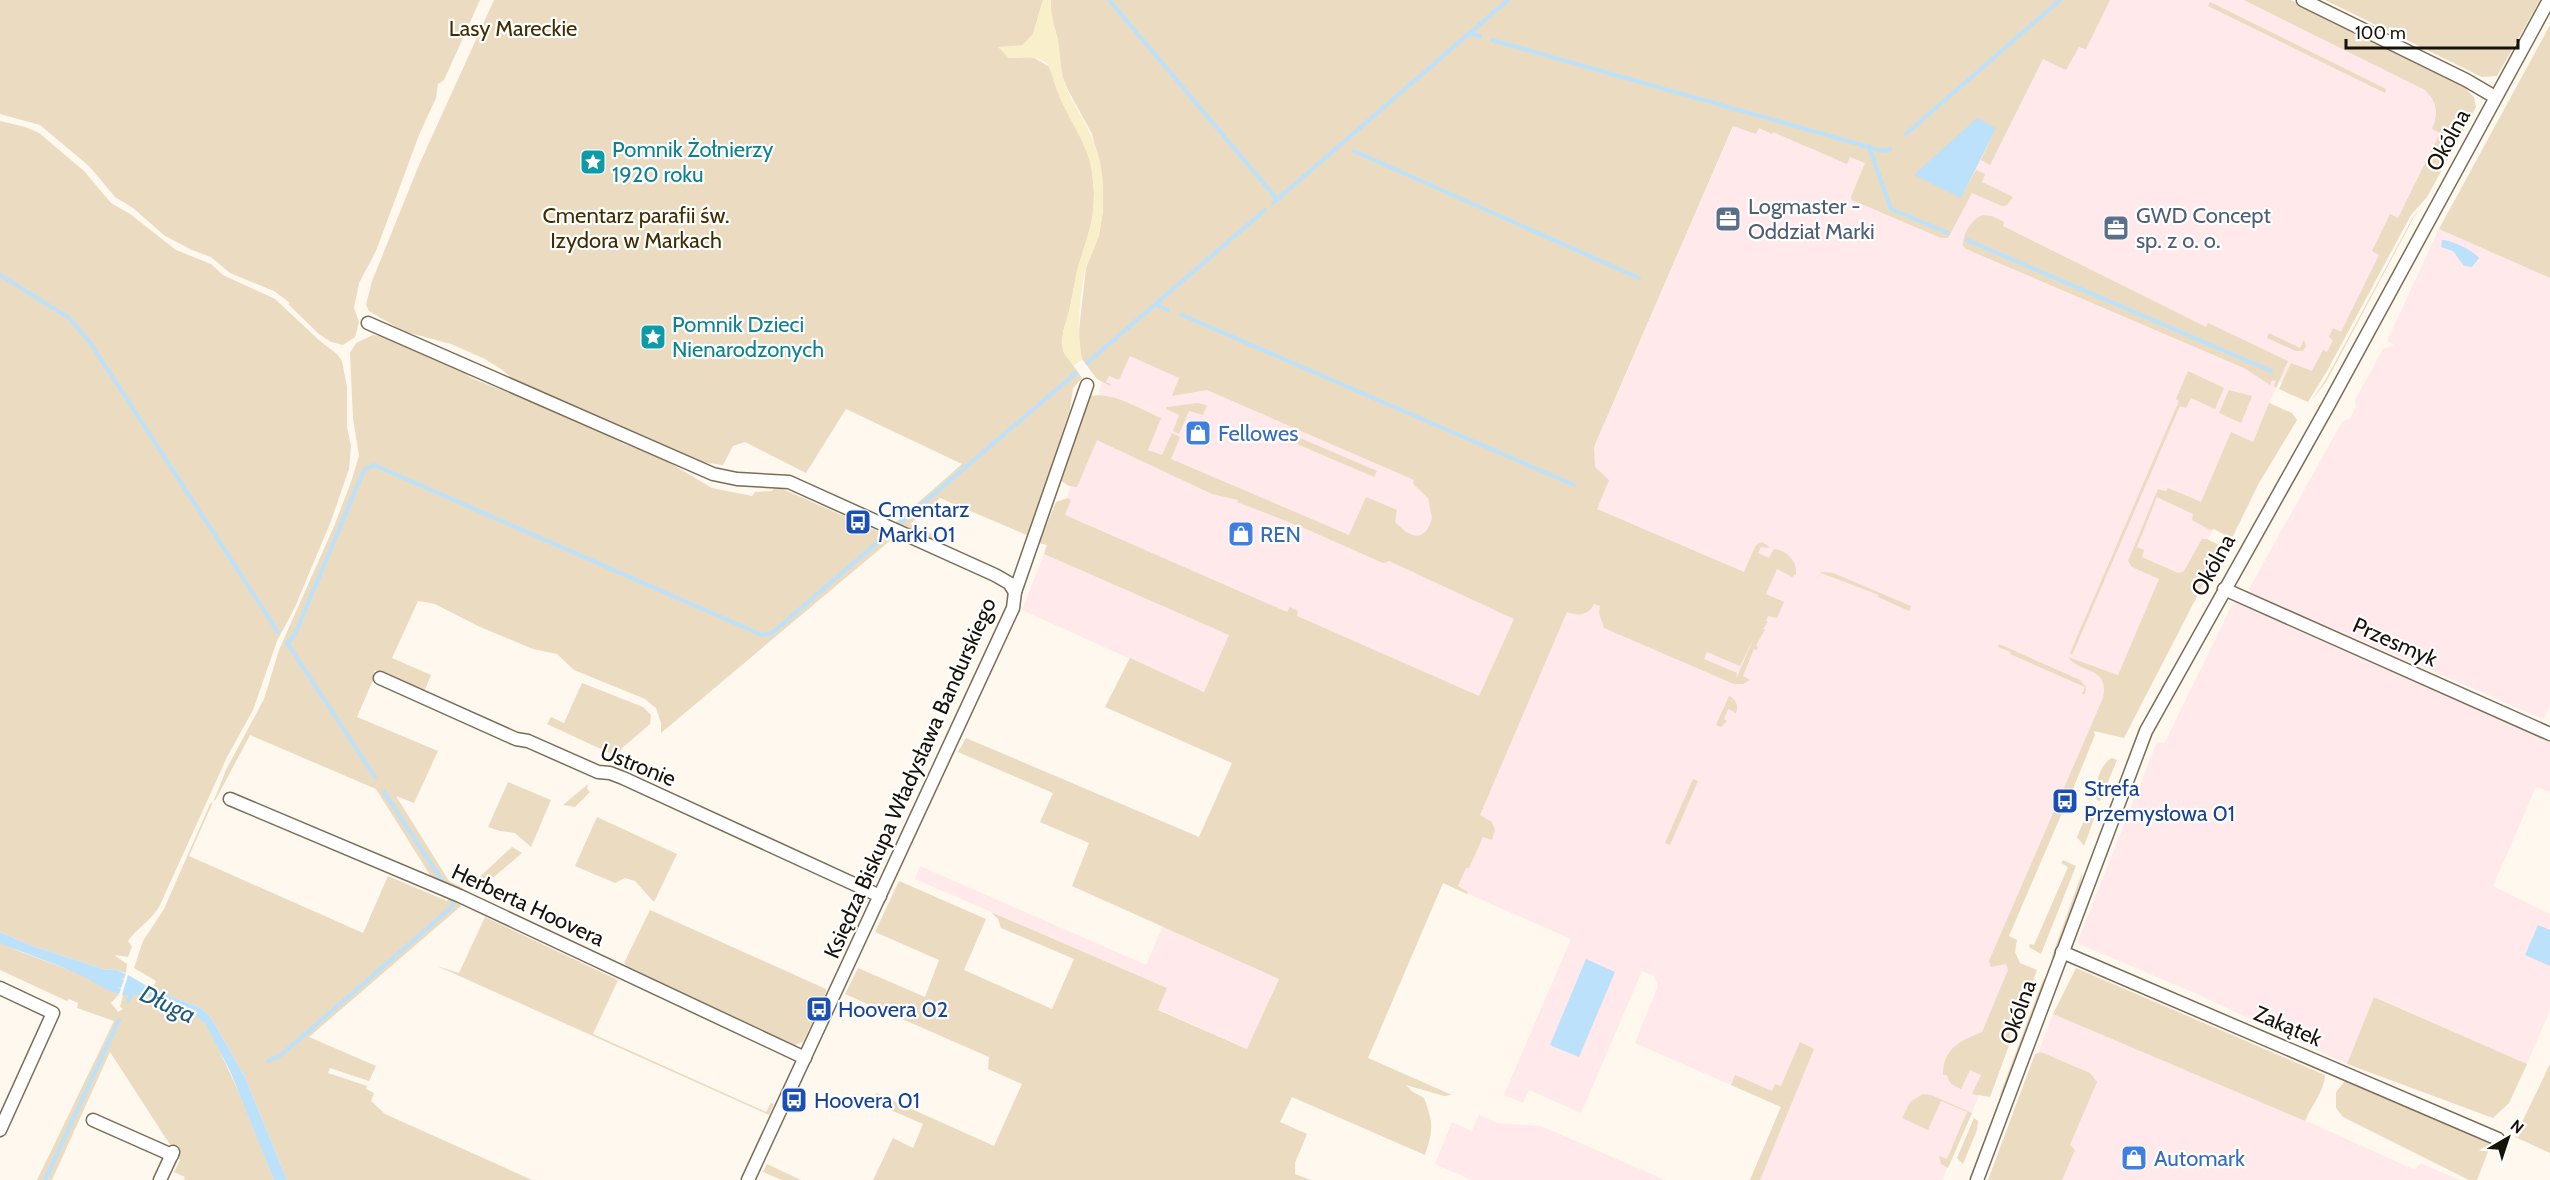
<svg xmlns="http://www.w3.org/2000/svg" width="2550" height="1180" viewBox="0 0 2550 1180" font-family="Cabin,sans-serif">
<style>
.industrial{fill:#ffe9ea}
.green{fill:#ebdbc0;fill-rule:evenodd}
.sand{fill:#f9efca}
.water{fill:#bce1fa}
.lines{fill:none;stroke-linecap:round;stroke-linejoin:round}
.stream{stroke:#bce1fa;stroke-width:4}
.minor-casing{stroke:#7a6d57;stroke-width:15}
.minor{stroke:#fff;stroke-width:12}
.labels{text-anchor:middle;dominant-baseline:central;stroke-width:4.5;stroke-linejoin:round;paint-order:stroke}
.park-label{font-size:22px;fill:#412c00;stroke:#fff}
.street-label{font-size:22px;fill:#171209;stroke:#fff}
.culture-label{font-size:22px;fill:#0d838f;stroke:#fff;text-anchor:start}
.service-label{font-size:22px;fill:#4e5e75;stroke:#fff;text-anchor:start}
.shop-label{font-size:22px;fill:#366cbe;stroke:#fff;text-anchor:start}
.transit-label{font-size:22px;fill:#164399;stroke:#fff;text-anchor:start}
.water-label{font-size:24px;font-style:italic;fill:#1d5a7c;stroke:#fff}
</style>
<rect width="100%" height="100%" fill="#fef8ee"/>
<!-- industrial -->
<g class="industrial">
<polygon points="2067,0 2282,0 2476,107 2427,197 2412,205 2308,393 2279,381 2219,520 2094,730 1996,954 2031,977 1942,1180 1750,1180 1781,1107 1635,1043 1658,986 1654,976 1642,971 1581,1113 1529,1090 1523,1103 1504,1095 1571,939 1444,883 1567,510 1734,125 1759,128 1776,124"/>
<polygon points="2439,229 2550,278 2550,706 2544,719 2251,593 2249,589 2342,422 2350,418 2356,407 2355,400 2383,349 2394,345 2387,341"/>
<polygon points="1111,347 1464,501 1520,619 1484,703 1061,517 1089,431"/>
<polygon points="1044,554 1230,635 1204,692 1022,610"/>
<polygon points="2236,603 2550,742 2550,792 2536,787 2493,886 2550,914 2550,1010 2527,1064 2375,997 2347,1064 2197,994 2077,943 2157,742 2164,743 2167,738 2232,605"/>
<polygon points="920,866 1146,965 1163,926 1279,978 1248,1049 1158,1009 1167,988 915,879"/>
<polygon points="2053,1014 2313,1124 2415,1170 2420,1163 2459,1180 1990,1180"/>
<polygon points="1479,1115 1497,1123 1541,1126 1665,1180 1472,1180 1435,1164 1452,1122 1472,1131"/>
</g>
<!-- green -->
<g class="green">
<polygon points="0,0 480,0 444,80 438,84 436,98 419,135 376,251 359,283 354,308 359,322 355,337 343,345 331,342 319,334 288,304 290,303 274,291 230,273 211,257 192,250 165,236 133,208 115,197 89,166 40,125 0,114"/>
<polygon points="494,0 1043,0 1033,34 1022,46 999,47 1009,58 1033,57 1051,68 1060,98 1082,138 1091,159 1094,193 1093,219 1077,271 1069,312 1063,332 1063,351 1082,378 1073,388 1070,409 1029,536 940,498 910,524 934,535 932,541 894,524 962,464 846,409 806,473 745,442 733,446 723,465 700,462 516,382 504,371 485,359 451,344 403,331 369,311 366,305 372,281 419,165"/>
<path d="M1051 0H2110L2086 49 2079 47 2066 70 2043 59 1990 165 1981 160 1996 128 1961 197 1976 170 1985 174 1982 182 2013 197 2007 205 2002 206 1972 193 1948 238H1941L1852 200 1851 197 1865 163 1850 157 1847 164 1773 132 1772 134 1759 128 1756 134 1733 126 1594 447 1595 467 1609 480 1597 509 1744 572 1756 545 1762 542 1767 545 1769 548 1761 547 1758 553 1769 558 1774 549C1787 551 1797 560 1796 574L1792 577 1777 569 1766 594 1784 602 1777 618 1768 616 1766 621 1768 622 1763 629 1765 630 1756 645 1758 647 1757 650 1754 649 1743 676 1750 680 1743 684H1734L1604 628 1599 613 1600 606 1594 604C1587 616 1580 616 1567 612L1480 815 1492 822 1495 830 1492 840 1483 837 1469 868H1466L1458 886 1468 892 1467 894 1443 883 1368 1058 1452 1095 1444 1096 1406 1085 1413 1092 1424 1098C1434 1124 1433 1129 1425 1155L1292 1097 1280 1122 1307 1134 1295 1163V1174L1311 1180H873L893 1138 913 1148 923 1124 872 1102 876 1093 994 1146 1022 1084 988 1069 989 1057 845 994 858 968 925 997 939 960 875 932 899 881 986 919 964 970 1052 1009 1074 959 1001 928 998 919 991 912 1167 988 1158 1010 1247 1049 1279 979 1072 886 1089 843 1040 822 1053 793 958 752 966 738 1199 837 1232 763 1105 707 1130 658 1204 692 1229 635 1044 554 1047 545 1039 543 1056 502 1068 498 1071 500 1065 515 1287 612 1290 607 1298 611 1297 616 1479 696 1514 619 1389 561 1383 563 1304 528 1237 502 1238 500 1212 494 1097 440 1077 487 1069 486 1060 480 1086 406 1091 396C1112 391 1142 410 1161 418L1148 450 1162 455 1172 433 1180 437 1171 459 1349 535 1366 497 1397 510 1395 522C1409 536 1424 546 1432 518L1428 498 1413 484 1414 480 1207 390 1172 396 1179 378 1130 356 1119 380 1109 376 1106 382 1111 384 1110 386 1097 379 1082 359 1078 339 1086 268 1099 235 1103 211 1102 174 1092 134 1068 90 1060 71 1058 40 1050 13ZM1753 640 1736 679 1737 673 1704 659 1707 652 1740 666Z"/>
<path d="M2244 0H2291L2460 83 2474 97 2476 107 2427 197 2411 215 2327 371 2308 402 2279 389 2291 363 2312 371 2323 350 2327 352 2333 340 2329 337 2333 328 2341 332 2379 255 2372 251 2390 214 2398 218 2440 133 2432 129C2439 113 2437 102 2425 90Z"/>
<polygon points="2325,0 2540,0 2497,76 2482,77"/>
<polygon points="2210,2 2386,89 2385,93 2208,6"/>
<polygon points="2550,25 2550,278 2439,229"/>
<path d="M0 121 25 127 39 133 84 171 111 203 130 214 176 250 211 264 223 275 275 299 320 341 337 354 342 361 347 387V427L351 446 349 469 331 521 295 607 277 641 253 710 227 757 160 905C152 920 138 927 128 941L132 947 128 957 114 955 127 964 126 973 112 969 106 970 30 945 0 932Z"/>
<polygon points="2422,207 2414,217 2326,382 2311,401 2326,379 2413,217"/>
<path d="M1983 215 1992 216 2004 222 2003 226 2206 327 2208 323 2288 361 2276 388 2274 386 2276 381 2272 380 2270 385 2244 368 1966 249 1963 246C1963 234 1971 219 1983 215Z"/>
<polygon points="2269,333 2300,348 2304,340 2306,346 2303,351 2296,351 2267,338"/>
<polygon points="373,335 387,337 449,364 474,379 601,430 624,444 658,456 712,488 752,496 755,492 772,491 776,486 893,538 661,733 661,723 656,708 645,699 574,670 557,654 533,649 478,626 435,604 418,601 392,658 431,675 424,692 374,670 373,680 357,717 438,751 414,803 396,796 449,881 461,887 459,890 435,880 430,875 376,789 250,735 215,801 214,800 226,770 264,699 279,650 335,524 351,482 359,456 353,418 350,353 356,343"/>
<polygon points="2188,371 2224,388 2215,409 2191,398 2186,408 2180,406 2072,655 2070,653 2179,401 2176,399"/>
<polygon points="2229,390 2252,396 2241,423 2219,413"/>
<polygon points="1197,403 1207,405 1203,415 1189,411 1179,434 1173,431 1179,415 1166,409 1167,407"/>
<path d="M2269 403 2292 413 2297 420 2259 483 2233 536 2230 538 2214 529 2210 530 2192 520 2193 514 2157 497 2137 547 2144 550 2142 557 2178 573 2184 571 2202 539H2207L2225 548 2208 575 2124 738 2094 731 2095 735 2070 796 2065 797 2063 802 2065 806 2009 936 2017 940 2015 952 2020 963 2037 970 2019 1018 2010 1029 2011 1040 1990 1097 1972 1094 1981 1075 1970 1070 1961 1089C1953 1086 1949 1083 1947 1075H1943C1943 1048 1960 1041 1982 1032L2008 970 2006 964 1991 967 1989 961 2103 698C2110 666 2080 674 2068 657L2118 675 2159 579 2132 567 2128 561 2158 489 2166 491 2168 488 2201 502 2231 432 2253 442Z"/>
<polygon points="1300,438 1377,471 1374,477 1297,444"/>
<polygon points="1821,572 1833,573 1911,606 1909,611 1878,597 1879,595 1821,573 1816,580"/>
<polygon points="1999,644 2080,680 2086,687 2085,694 2082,694 2085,687 2010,654 2011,652 1998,647"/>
<polygon points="582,683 643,707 651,715 650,724 621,749 618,757 547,724 551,717 564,723"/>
<path d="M1729 696C1736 699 1739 706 1736 713L1728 709 1724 719 1727 721 1721 727 1716 725Z"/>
<path d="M2112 758 2117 760 2100 801 2097 800C2094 788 2099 764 2112 758Z"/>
<polygon points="1693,779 1698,781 1670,845 1665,843"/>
<polygon points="508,782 551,800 531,847 515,833 500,831 488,827"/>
<polygon points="588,784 587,789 590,792 575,807 563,805"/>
<polygon points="213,802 189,856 363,933 388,876 447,901 449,897 461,903 461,906 309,1037 376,1066 369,1081 330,1068 328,1073 367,1086 366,1089 374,1093 371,1101 385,1114 532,1180 287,1180 245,1077 210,1016 199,1007 154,990 146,984 153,987 156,981 134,968 143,941 164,909 210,804"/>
<polygon points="2091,804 2098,808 2084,846 2077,837"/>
<polygon points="597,817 677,854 654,902 635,881 625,878 615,883 575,866"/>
<polygon points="512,847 522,853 481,888 478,886 473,890 473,883"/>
<polygon points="2063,860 2076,866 2041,954 2029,947 2030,944 2034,945 2068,867 2061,863"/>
<path d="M2082 873C2083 885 2059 952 2051 959Z"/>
<polygon points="650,910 826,989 826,992 803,1042 795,1045 627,966 624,963"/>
<polygon points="485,917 618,980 593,1034 766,1112 771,1103 774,1104 769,1115 437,966 459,973"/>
<path d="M0 943C26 955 54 963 81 975 94 981 105 990 119 994L111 1003 118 1012 123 1009 120 1007 123 995C143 993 187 1006 202 1019 212 1028 217 1044 222 1056 241 1096 258 1138 274 1180H184L185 1177 174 1172 180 1160 110 1052 52 1180H37L114 1021 77 1008 78 1003 69 999 67 1001 0 970Z"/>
<path d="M2076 968 2325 1075C2324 1092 2312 1104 2305 1121L2053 1014Z"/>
<path d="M2044 977 2043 986C2036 1006 2010 1087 1999 1097Z"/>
<polygon points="2374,997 2527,1064 2509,1103 2493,1118 2347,1064"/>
<polygon points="1800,1042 1814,1049 1760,1180 1750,1180 1781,1107 1731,1085 1735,1075 1772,1091 1775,1084 1781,1086"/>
<polygon points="2041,1052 2090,1073 2097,1082 2070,1145 2075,1150 2062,1180 1988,1180 2035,1054"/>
<polygon points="2550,1064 2550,1153 2515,1137"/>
<polygon points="2345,1081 2425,1113 2491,1144 2477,1180 2469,1180 2343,1117 2336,1108 2336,1092"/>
<polygon points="1923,1094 1931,1095 1972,1113 1948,1168 1941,1164 1939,1156 1947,1159 1967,1112 1941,1101 1928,1130 1902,1118 1910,1102"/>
<polygon points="1974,1118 1978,1121 1977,1130 1963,1164 1957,1158"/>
<polygon points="767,1164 801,1180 782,1180 763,1172"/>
</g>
<!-- sand -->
<path class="sand" d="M1043 0H1051C1050 15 1055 26 1058 40 1061 58 1060 73 1067 90 1081 119 1099 141 1102 174 1104 194 1104 214 1099 233 1097 245 1090 256 1086 268 1079 294 1077 333 1082 359L1074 366C1071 362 1065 356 1063 351 1059 338 1066 324 1069 311 1073 298 1074 284 1077 271 1084 245 1094 223 1094 196 1094 151 1077 136 1060 98 1045 62 1056 55 1009 58L998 47 1023 45 1033 34Z"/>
<!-- water -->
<g class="water">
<polygon points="1977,118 1996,128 1961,198 1914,175"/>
<path d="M2442 240C2451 240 2473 250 2479 258L2472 267 2464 266 2453 251 2441 247Z"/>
<polygon points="2538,925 2550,930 2550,966 2525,955"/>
<path d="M0 932 30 945 106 970C114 968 118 971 126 974L124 979 120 978 124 980 121 988 117 987 121 989 119 994C105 991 95 982 82 976 56 964 29 954 3 945L0 943Z"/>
<polygon points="1586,959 1615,972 1579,1057 1550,1045"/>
<polygon points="128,975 154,990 199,1007 210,1016 245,1077 287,1180 274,1180 230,1071 205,1023 195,1015 146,996 122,995"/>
</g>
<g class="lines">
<!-- stream -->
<g class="stream">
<polyline points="1109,0 1277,199"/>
<polyline points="1469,33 1480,36"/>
<polyline points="1492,40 1869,147 1891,209 1948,233"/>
<polyline points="1906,134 2060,0"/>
<polyline points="1869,148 1884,151 1890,149"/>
<polyline points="1354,151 1639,278"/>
<polyline points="1273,203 1508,0"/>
<polyline points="1967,240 2271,371"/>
<polyline points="0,275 69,318 89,341 278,632"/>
<polyline points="1155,304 1168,310"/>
<polyline points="1182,315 1574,485"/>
<polyline points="1087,363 1265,210"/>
<polyline points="899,524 1076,373"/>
<polyline points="287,643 375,777"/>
<polyline points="287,644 295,634 364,470 374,465 762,635 772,633 885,536"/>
<polyline points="384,792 446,887"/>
<polyline points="128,1001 133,991"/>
<polyline points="268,1061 281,1055 452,907 453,901 451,896"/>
<polyline points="45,1180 119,1020"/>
</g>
<!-- minor casing -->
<g class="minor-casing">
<g id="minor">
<polyline points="2303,0 2466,80 2495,97"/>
<polyline points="368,323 713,474 737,479 789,482 995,575 1009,583 1015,592"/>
<polyline points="2224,589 2550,734"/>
<polyline points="380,678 516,739 528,741 598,772 610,773 623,778 880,896"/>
<polyline points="230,799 460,896 805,1058"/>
<polyline points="2062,952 2498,1139"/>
<polyline points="0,988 53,1013 0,1130"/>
<polyline points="93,1120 172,1155"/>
<polyline points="160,1180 173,1152"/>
<polyline points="748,1180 1013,608 1015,592 1087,385"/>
<polyline points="1977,1180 2146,731 2329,404 2549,0"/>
</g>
</g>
<!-- minor -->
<use href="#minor" class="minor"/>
</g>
<!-- icons -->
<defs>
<g id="sight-square" transform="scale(1.35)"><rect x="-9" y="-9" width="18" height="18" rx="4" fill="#0f9aa8" stroke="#fff"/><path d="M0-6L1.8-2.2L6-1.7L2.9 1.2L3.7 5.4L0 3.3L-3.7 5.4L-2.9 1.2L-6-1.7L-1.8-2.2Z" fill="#fff"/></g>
<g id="office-square" transform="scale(1.35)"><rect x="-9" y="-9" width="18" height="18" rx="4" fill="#5c6f8a" stroke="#fff"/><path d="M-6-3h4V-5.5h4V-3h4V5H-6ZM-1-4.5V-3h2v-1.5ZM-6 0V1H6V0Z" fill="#fff"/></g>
<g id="shop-square" transform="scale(1.35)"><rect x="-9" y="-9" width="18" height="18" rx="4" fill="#3f7fe0" stroke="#fff"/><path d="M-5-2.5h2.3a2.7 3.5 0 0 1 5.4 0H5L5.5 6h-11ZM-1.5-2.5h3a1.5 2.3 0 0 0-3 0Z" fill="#fff"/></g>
<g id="bus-square" transform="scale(1.35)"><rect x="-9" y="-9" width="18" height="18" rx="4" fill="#1a4fb4" stroke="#fff"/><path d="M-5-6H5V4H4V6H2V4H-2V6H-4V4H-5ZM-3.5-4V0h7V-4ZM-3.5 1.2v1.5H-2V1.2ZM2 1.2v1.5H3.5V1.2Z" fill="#fff"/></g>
</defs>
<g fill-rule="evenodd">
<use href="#sight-square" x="593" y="162"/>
<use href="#office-square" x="1728" y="219"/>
<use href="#office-square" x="2116" y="228"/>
<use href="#sight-square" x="653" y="337"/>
<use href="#shop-square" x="1198" y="433"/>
<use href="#bus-square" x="858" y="522"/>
<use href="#shop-square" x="1241" y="534"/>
<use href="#bus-square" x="2065" y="801"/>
<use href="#bus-square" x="819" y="1009"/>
<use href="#bus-square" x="794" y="1100"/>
<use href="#shop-square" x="2134" y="1158"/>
</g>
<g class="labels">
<!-- park labels -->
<g class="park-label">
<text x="513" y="28">Lasy Mareckie</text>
<text x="636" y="215">Cmentarz parafii św.<tspan x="636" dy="25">Izydora w Markach</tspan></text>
</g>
<!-- street labels -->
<g class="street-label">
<text transform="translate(2448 140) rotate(-61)">Okólna</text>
<text transform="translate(2213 565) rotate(-61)">Okólna</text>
<text transform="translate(2395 642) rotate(24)">Przesmyk</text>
<text transform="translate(638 765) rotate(22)">Ustronie</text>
<text transform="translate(910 778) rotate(-66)">Księdza Biskupa Władysława Bandurskiego</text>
<text transform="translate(528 905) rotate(25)">Herberta Hoovera</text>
<text transform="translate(2018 1012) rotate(-70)">Okólna</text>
<text transform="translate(2288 1026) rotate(23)">Zakątek</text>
</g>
<!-- culture labels -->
<g class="culture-label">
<text x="612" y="149">Pomnik Żołnierzy<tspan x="612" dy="25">1920 roku</tspan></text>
<text x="672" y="324">Pomnik Dzieci<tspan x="672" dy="25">Nienarodzonych</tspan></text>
</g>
<!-- service labels -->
<g class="service-label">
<text x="1748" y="206">Logmaster -<tspan x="1748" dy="25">Oddział Marki</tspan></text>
<text x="2136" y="215">GWD Concept<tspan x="2136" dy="25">sp. z o. o.</tspan></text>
</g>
<!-- shop labels -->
<g class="shop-label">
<text x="1218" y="433">Fellowes</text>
<text x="1260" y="534">REN</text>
<text x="2154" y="1158">Automark</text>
</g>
<!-- transit labels -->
<g class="transit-label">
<text x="878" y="509">Cmentarz<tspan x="878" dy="25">Marki 01</tspan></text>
<text x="2084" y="788">Strefa<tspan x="2084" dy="25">Przemysłowa 01</tspan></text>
<text x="838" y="1009">Hoovera 02</text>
<text x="814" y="1100">Hoovera 01</text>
</g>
<!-- water labels -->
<g class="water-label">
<text transform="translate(168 1004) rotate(25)">Długa</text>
</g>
</g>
<!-- north arrow -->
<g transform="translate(2508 1138) rotate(39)" stroke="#ffffff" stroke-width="4.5" paint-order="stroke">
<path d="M0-4.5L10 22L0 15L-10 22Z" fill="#171209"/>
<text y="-9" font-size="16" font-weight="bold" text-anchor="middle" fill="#171209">N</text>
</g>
<!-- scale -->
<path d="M2346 39v9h172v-9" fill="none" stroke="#171209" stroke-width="3"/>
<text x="2355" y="39" font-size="18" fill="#171209" stroke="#ffffff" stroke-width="4.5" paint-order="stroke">100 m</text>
</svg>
